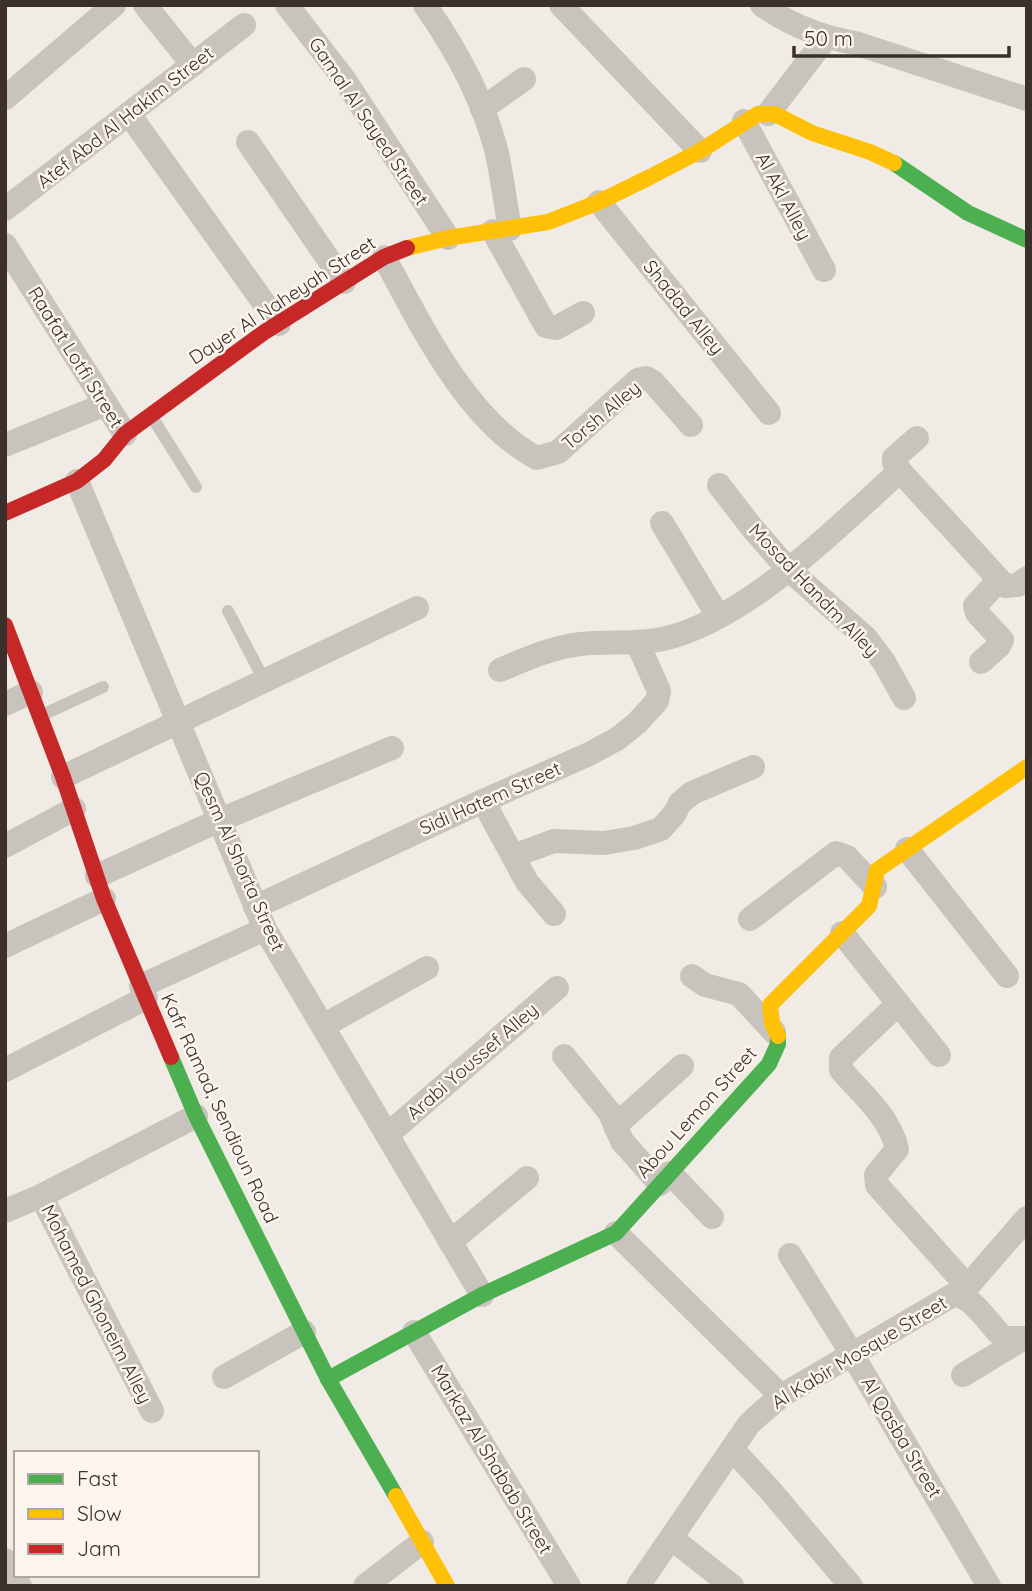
<svg xmlns="http://www.w3.org/2000/svg" width="1032" height="1591" viewBox="0 0 1032 1591" font-family="Quicksand,sans-serif">
<style>
.lines{fill:none;stroke-linecap:round;stroke-linejoin:round}
.lane{stroke:#c9c3be;stroke-width:12}
.street{stroke:#c9c3be;stroke-width:24}
.fast{stroke:#4caf50;stroke-width:16}
.slow{stroke:#ffc107;stroke-width:16}
.jam{stroke:#c62828;stroke-width:16}
.labels{text-anchor:middle;dominant-baseline:central;stroke-width:5;stroke-linejoin:round;paint-order:stroke}
.street-label{font-size:19px;fill:#3b302b;stroke:#fbf5ee}
</style>
<rect width="100%" height="100%" fill="#f0ebe5"/>
<g class="lines">
<!-- lane -->
<g class="lane">
<polyline points="152,417 196,487"/>
<polyline points="228,611 264,680"/>
<polyline points="40,716 103,687"/>
</g>
<!-- street -->
<g class="street">
<polyline points="145,5 193,65"/>
<polyline points="287,5 344,79 448,238"/>
<path d="M425 5C456 49 482 97 496 149 502 175 505 202 510 229"/>
<polyline points="561,5 700,151"/>
<path d="M762 5C790 25 820 37 855 43L1027 99"/>
<polyline points="5,98 114,5"/>
<polyline points="482,109 524,79"/>
<polyline points="129,114 279,324"/>
<polyline points="768,114 826,38"/>
<polyline points="744,121 824,270"/>
<polyline points="248,142 344,282"/>
<polyline points="599,202 769,413"/>
<polyline points="5,209 244,25"/>
<polyline points="493,231 546,326 556,328 583,313"/>
<polyline points="5,245 125,434"/>
<path d="M384 257C420 323 467 422 537 458L558 452 638 380 646 378 653 382 691 425"/>
<polyline points="917,438 894,458 894,463 900,471 1005,586 1018,585 1027,578"/>
<polyline points="5,445 106,404"/>
<polyline points="77,481 265,929 482,1295"/>
<polyline points="719,485 753,529 788,569 866,638 884,662 904,698"/>
<polyline points="662,523 718,616"/>
<polyline points="981,662 999,646 1002,640 977,613 975,606 999,580"/>
<path d="M500 670C526 659 553 647 581 644 610 641 638 645 667 638 750 617 836 528 900 471"/>
<polyline points="5,704 31,692"/>
<polyline points="63,777 417,608"/>
<polyline points="483,801 527,882 554,914"/>
<polyline points="5,846 74,809"/>
<polyline points="907,849 1007,976"/>
<polyline points="513,856 554,841 604,843 634,838 661,829 675,813 680,803 692,793 753,767"/>
<polyline points="97,876 220,820 392,748"/>
<polyline points="255,907 483,801 587,755 617,739 637,723 657,701 659,691 637,642"/>
<polyline points="750,919 836,853 847,857 875,887"/>
<polyline points="842,933 939,1055"/>
<polyline points="5,946 104,899"/>
<polyline points="692,976 705,985 739,994 774,1032"/>
<polyline points="141,986 265,929"/>
<path d="M898 1004 841 1058V1070C861 1093 890 1117 897 1149L876 1175 877 1185 967 1286"/>
<polyline points="323,1026 427,968"/>
<polyline points="564,1056 610,1113 622,1141 660,1184"/>
<polyline points="5,1070 146,998"/>
<polyline points="615,1126 682,1066"/>
<polyline points="387,1135 557,988"/>
<polyline points="670,1173 712,1217"/>
<polyline points="41,1196 152,1411"/>
<polyline points="5,1211 41,1196 196,1116"/>
<polyline points="616,1233 781,1396"/>
<polyline points="450,1242 527,1178"/>
<polyline points="790,1255 852,1354 989,1586"/>
<polyline points="960,1295 1027,1218"/>
<polyline points="414,1332 569,1586"/>
<polyline points="963,1375 1024,1338"/>
<polyline points="224,1377 304,1332"/>
<polyline points="732,1449 770,1490 851,1586"/>
<polyline points="671,1538 732,1586"/>
<polyline points="5,1560 20,1586"/>
<polyline points="365,1586 422,1542"/>
<path d="M638 1586 749 1424 761 1413 781 1396 953 1295C974 1295 989 1326 1004 1338H1027"/>
</g>
<!-- fast -->
<g class="fast">
<polyline points="894,163 968,213 1027,240"/>
<polyline points="171,1057 196,1116 328,1379 396,1496"/>
<polyline points="328,1379 482,1295 616,1233 769,1064 778,1044 778,1036"/>
</g>
<!-- slow -->
<g class="slow">
<polyline points="407,248 448,238 548,222 599,202 650,177 700,151 758,114 775,114 812,133 870,152 894,163"/>
<polyline points="778,1036 772,1023 770,1005 869,906 877,870 1027,767"/>
<polyline points="396,1496 447,1586"/>
</g>
<!-- jam -->
<g class="jam">
<polyline points="5,513 77,481 104,460 125,434 263,333 384,257 407,248"/>
<polyline points="5,625 63,777 104,899 171,1057"/>
</g>
</g>
<g class="labels">
<!-- street labels -->
<g class="street-label">
<text transform="translate(125 117) rotate(-38)">Atef Abd Al Hakim Street</text>
<text transform="translate(369 121) rotate(56)">Gamal Al Sayed Street</text>
<text transform="translate(784 196) rotate(62)">Al Akl Alley</text>
<text transform="translate(282 300) rotate(-33)">Dayer Al Naheyah Street</text>
<text transform="translate(684 307) rotate(51)">Shadad Alley</text>
<text transform="translate(76 357) rotate(58)">Raafat Lotfi Street</text>
<text transform="translate(601 415) rotate(-40)">Torsh Alley</text>
<text transform="translate(814 590) rotate(46)">Mosad Handm Alley</text>
<text transform="translate(490 798) rotate(-24)">Sidi Hatem Street</text>
<text transform="translate(240 861) rotate(66)">Qesm Al Shorta Street</text>
<text transform="translate(472 1061) rotate(-41)">Arabi Youssef Alley</text>
<text transform="translate(220 1108) rotate(65)">Kafr Ramad, Sendioun Road</text>
<text transform="translate(696 1112) rotate(-48)">Abou Lemon Street</text>
<text transform="translate(97 1304) rotate(63)">Mohamed Ghoneim Alley</text>
<text transform="translate(859 1352) rotate(-31)">Al Kabir Mosque Street</text>
<text transform="translate(902 1437) rotate(59)">Al Qasba Street</text>
<text transform="translate(492 1459) rotate(59)">Markaz Al Shabab Street</text>
</g>
</g>
<!-- border -->
<rect width="1032" height="1591" fill="none" stroke="#3b302b" stroke-width="14"/>
<!-- legend -->
<rect x="14" y="1451" width="245" height="126" fill="#fbf5ee" stroke="#aea6a0" stroke-width="2"/>
<rect x="28" y="1474" width="35" height="10" fill="#4caf50" stroke="#aea6a0" stroke-width="2"/>
<text x="77" y="1486" font-size="21" fill="#3b302b">Fast</text>
<rect x="28" y="1509" width="35" height="10" fill="#ffc107" stroke="#aea6a0" stroke-width="2"/>
<text x="77" y="1521" font-size="21" fill="#3b302b">Slow</text>
<rect x="28" y="1544" width="35" height="10" fill="#c62828" stroke="#aea6a0" stroke-width="2"/>
<text x="77" y="1556" font-size="21" fill="#3b302b">Jam</text>
<!-- scale -->
<path d="M794 46v10h215v-10" fill="none" stroke="#3b302b" stroke-width="3.5"/>
<text x="804" y="46" font-size="21" fill="#3b302b" stroke="#fbf5ee" stroke-width="5" paint-order="stroke">50 m</text>
</svg>
